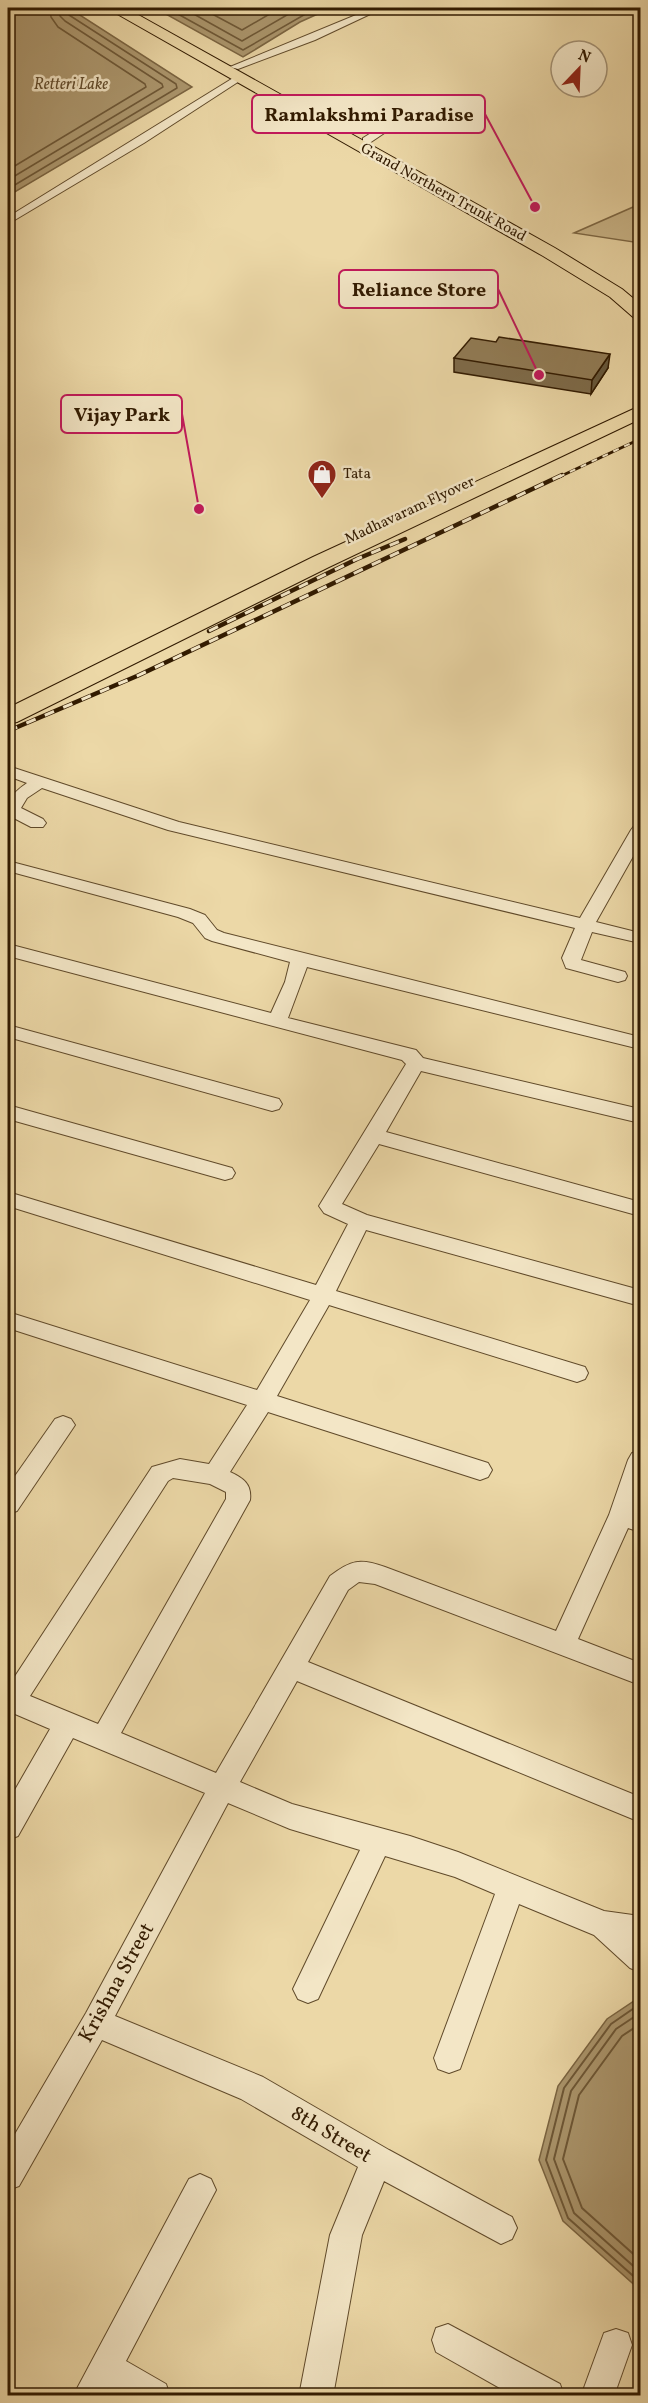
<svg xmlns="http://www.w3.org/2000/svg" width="648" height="2403" viewBox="0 0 648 2403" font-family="Vollkorn,serif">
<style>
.green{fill:#ccb88b;stroke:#7e6946;stroke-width:1.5}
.water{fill:#ac976e;stroke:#7b6542;stroke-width:1.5}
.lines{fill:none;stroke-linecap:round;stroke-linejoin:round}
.shore-far1{stroke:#6e5837;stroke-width:1.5}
.shore{stroke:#6e5837;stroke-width:2}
.minor-casing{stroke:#604a2a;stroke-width:2}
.primary-casing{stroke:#311a00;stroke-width:2}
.minor{fill:#f3e6c6;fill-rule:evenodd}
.primary{fill:#ecd8a7;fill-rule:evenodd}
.rail-far1-casing{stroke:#311a00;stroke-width:3}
.rail-casing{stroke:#311a00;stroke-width:4.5}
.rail-far1{stroke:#f3e6c6;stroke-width:2;stroke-dasharray:6;stroke-linecap:butt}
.rail{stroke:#f3e6c6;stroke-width:3;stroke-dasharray:10;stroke-linecap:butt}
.wall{fill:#7e6c4b;stroke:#311a00;stroke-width:1.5}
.shaded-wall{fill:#66583d;stroke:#311a00;stroke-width:1.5}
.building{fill:#927d57;stroke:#311a00;stroke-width:1.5}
.labels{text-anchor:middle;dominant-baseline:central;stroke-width:5;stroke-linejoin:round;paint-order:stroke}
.far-street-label{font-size:15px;fill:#311a00;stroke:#f3e6c6}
.far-poi-label{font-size:15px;fill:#311a00;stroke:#f3e6c6;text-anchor:start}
.far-water-label{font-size:16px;font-style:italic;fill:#624c2c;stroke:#f3e6c6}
.near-street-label{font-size:21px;fill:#311a00;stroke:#f3e6c6}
.leader{fill:none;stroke:#c2185b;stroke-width:2}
.callout-dot{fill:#c2185b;stroke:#f3e6c6;stroke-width:2}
.callout{fill:#f3e6c6;stroke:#c2185b;stroke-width:2}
.callout-label{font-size:20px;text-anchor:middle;font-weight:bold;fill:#311a00}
</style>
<rect width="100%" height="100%" fill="#ecd8a7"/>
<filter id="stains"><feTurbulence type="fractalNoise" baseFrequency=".00333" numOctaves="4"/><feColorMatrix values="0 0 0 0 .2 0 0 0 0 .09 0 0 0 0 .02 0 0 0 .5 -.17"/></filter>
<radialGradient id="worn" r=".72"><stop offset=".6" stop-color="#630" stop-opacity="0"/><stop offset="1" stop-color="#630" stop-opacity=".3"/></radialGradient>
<!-- green -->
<polygon class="green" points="640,204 640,243 574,233"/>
<!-- water -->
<g class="water">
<polygon points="8,8 69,8 192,87 8,196"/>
<polygon points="155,8 331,8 300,22 243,57"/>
<polygon points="640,1997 640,2290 563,2221 539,2160 558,2086 607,2019"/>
</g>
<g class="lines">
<!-- shore-far1 -->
<g class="shore-far1">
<polyline points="167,8 243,50 316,8"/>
<polyline points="183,8 242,41 299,8"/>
<polyline points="201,8 242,30 280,8"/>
<polyline points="8,170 146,87 145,84 58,27 51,17 50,8"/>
<polyline points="8,180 163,87 162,84 65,21 60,16 59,8"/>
<polyline points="8,189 177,88 176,84 69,15 66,8"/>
</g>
<!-- shore -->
<g class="shore">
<polyline points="640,2004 611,2024 564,2088 546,2160 568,2218 640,2282"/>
<polyline points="640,2013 616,2029 571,2091 554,2159 574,2213 640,2272"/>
<polyline points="640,2024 622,2036 579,2095 563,2159 582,2208 640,2260"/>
</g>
<!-- minor casing -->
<g class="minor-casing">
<g id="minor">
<polygon points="373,8 383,8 315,40 238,69 230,67"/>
<polygon points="238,75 243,78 241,80 144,143 8,224 8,217"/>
<polygon points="403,113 411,115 371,142 363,142 363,138"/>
<path d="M8 766 179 822 580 918 631 830 634 826 640 825V844L596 922 640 933V943L592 932 581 960 625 972 627 976 625 980 618 982 566 968 562 958 575 928 168 830 42 788 27 798 21 808 43 819 46 823 43 827H31L8 815C8 798 14 792 27 783L8 776Z"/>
<path d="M8 861 190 909 205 915 217 930 224 933 640 1037V1049L307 967 288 1018 416 1050 423 1058 640 1109V1123L421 1071 386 1132 640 1202V1216L379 1144 342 1204 367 1215 640 1290V1306L366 1230 336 1291 585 1367 588 1373 585 1379 577 1382 329 1305 277 1396 488 1463 492 1470 488 1477 480 1480 268 1412 230 1472C243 1478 252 1484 250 1500L121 1733 216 1773 330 1576C351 1560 360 1558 385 1567L556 1631 609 1515 628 1460 632 1453 640 1451V1493L635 1510 640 1512V1532L628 1528 578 1639 640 1663V1685L375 1584 359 1582 348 1590 308 1662 640 1797V1822L297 1681 240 1782 292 1804 410 1836 458 1852 604 1911 640 1916V1972L630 1968 594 1935 519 1904 460 2069 449 2073 438 2069 434 2058 495 1894 455 1877 385 1856 318 1999 308 2003 298 1999 293 1989 360 1850 290 1829 228 1803 115 2016 263 2077 389 2150 512 2217 517 2228 512 2239 501 2244 384 2181 362 2235 333 2396H299L330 2235 358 2167 241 2099 102 2040 19 2186 8 2190V2146L86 2013 205 1793 73 1738 18 1836 8 1840V1802L50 1729 8 1711V1687L152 1467 180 1459 209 1464 247 1405 8 1328V1312L257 1390 310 1300 8 1206V1192L316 1285 348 1224 324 1213 319 1206 406 1064 402 1060 8 956V944L271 1013 285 982 290 962 212 941 205 938 193 923 178 917 8 871ZM173 1478 210 1484 226 1492V1499L98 1724 30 1696 168 1481Z"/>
<polygon points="8,1025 279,1099 282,1104 279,1109 272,1111 8,1037"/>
<polygon points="8,1105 232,1168 235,1173 232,1178 225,1180 8,1119"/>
<polygon points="63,1416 71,1419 75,1425 71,1431 17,1511 8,1514 8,1486 55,1419"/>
<polygon points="200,2174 211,2179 216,2190 126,2361 166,2384 170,2396 122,2396 111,2389 107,2396 73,2396 189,2179"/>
<polygon points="448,2324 560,2384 564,2396 514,2396 436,2352 432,2340 436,2328"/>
<polygon points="616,2329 628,2333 632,2345 614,2396 581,2396 604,2333"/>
</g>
</g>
<!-- primary casing -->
<g class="primary-casing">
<g id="primary">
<polygon points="111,8 126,8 555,248 622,289 640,304 640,318 633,317 610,297 543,256 112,11"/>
<polygon points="640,406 640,419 329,567 17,722 8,724 8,708 313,557"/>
</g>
</g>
<!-- minor -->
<use href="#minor" class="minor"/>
<!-- primary -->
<use href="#primary" class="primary"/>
<!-- rail-far1 casing -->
<g class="rail-far1-casing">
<polyline id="rail-far1" points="559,477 640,439"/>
</g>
<!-- rail casing -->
<g class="rail-casing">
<g id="rail">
<polyline points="209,631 357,559 405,539"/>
<polyline points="8,731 137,676 562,475"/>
</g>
</g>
<!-- rail-far1 -->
<use href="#rail-far1" class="rail-far1"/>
<!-- rail -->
<use href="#rail" class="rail"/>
</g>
<!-- wall -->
<polygon class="wall" points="454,358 608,368 591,394 454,372"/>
<!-- shaded-wall -->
<polygon class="shaded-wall" points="610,354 608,368 591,394 592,380"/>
<!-- building -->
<polygon class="building" points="499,337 610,354 592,380 454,358 471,338 496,342"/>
<!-- icons -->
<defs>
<g id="shop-pin" transform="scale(1.5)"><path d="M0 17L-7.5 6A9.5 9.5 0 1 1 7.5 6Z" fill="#8f2418" stroke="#f3e6c6"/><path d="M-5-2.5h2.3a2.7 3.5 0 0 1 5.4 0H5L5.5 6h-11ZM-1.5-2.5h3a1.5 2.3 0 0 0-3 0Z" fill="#fff"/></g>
</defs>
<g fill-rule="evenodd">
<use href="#shop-pin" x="322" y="474"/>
</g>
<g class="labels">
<!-- far-street labels -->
<g class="far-street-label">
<text transform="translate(443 193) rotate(29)">Grand Northern Trunk Road</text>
<text transform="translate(410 511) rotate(-25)">Madhavaram Flyover</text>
</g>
<!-- far-poi labels -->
<g class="far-poi-label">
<text x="343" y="474">Tata</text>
</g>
<!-- far-water labels -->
<g class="far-water-label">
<text x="71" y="85">Retteri Lake</text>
</g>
<!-- near-street labels -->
<g class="near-street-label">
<text transform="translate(117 1983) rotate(-61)">Krishna Street</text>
<text transform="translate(331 2135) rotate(31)">8th Street</text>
</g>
</g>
<!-- callouts -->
<path class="leader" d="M535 207L485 114M539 375L498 289M199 509L182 414"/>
<g class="callout-dot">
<circle cx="535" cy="207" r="6"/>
<circle cx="539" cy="375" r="6"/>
<circle cx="199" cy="509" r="6"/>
</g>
<g class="callout">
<rect x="252" y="95" width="233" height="38" rx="6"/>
<rect x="339" y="270" width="159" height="38" rx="6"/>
<rect x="61" y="395" width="121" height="38" rx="6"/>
</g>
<g class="callout-label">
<text x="369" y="121">Ramlakshmi Paradise</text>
<text x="419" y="296">Reliance Store</text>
<text x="122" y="421">Vijay Park</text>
</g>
<!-- margin -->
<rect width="648" height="2403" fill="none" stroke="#ecd8a7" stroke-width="30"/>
<rect x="9" y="9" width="630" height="2385" fill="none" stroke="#311a00" stroke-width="3"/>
<rect x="15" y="15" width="618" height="2373" fill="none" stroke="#311a00" stroke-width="1.5"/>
<!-- north arrow -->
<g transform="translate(579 69) rotate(23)"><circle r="28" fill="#f3e6c6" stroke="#a59477" stroke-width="1.5"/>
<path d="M0-4.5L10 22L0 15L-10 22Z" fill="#8f2418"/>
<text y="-9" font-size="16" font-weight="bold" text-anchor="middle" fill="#311a00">N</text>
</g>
<rect width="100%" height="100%" filter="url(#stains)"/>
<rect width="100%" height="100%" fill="url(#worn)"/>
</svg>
